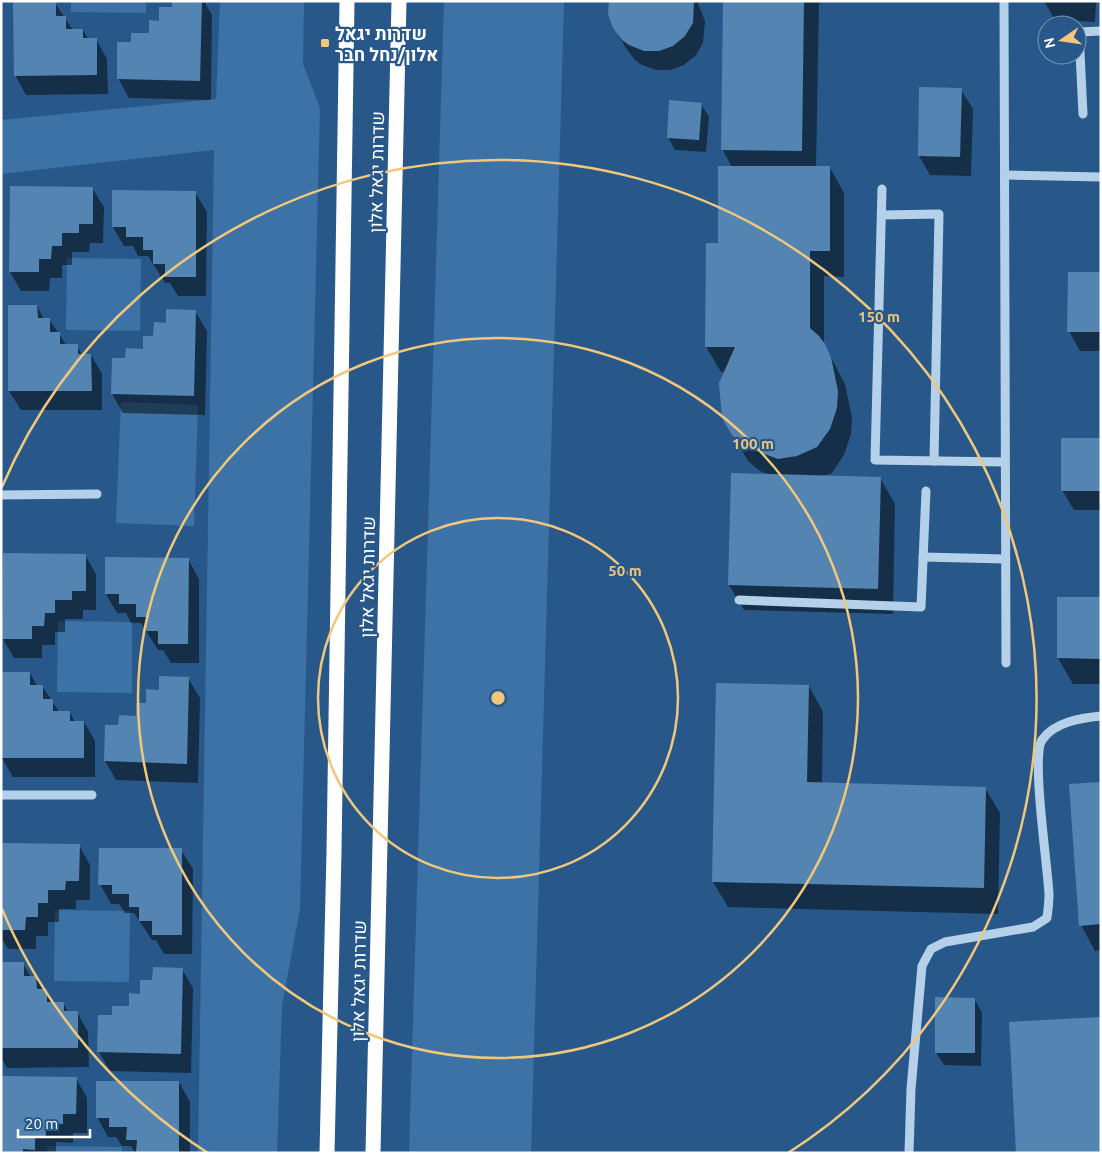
<svg xmlns="http://www.w3.org/2000/svg" width="1102" height="1154" viewBox="0 0 1102 1154" font-family="Ubuntu,Heebo,sans-serif">
<style>
.green{fill:#3c72a6}
.shadow{fill:#0007}
.building{fill:#5484b2}
.lines{fill:none;stroke-linecap:round;stroke-linejoin:round}
.minor{stroke:#b5d0e9;stroke-width:9}
.highway{stroke:#fff;stroke-width:15}
.ring{fill:none;stroke:#f1c87b;stroke-width:2.5}
.poi-dot{fill:#f1c87b;stroke:#285889;stroke-width:2}
.labels{text-anchor:middle;dominant-baseline:central;stroke-width:4.5;stroke-linejoin:round;paint-order:stroke}
.poi-label{font-size:18px;font-weight:bold;fill:#fff;stroke:#285889;text-anchor:start}
.street-label{font-size:18px;fill:#fff;stroke:#285889}
.centre{fill:#f1c87b;stroke:#285889;stroke-width:2.5}
.ring-label{font-size:15px;text-anchor:middle;font-weight:bold;fill:#f1c87b;stroke:#285889;stroke-width:4.5;stroke-linejoin:round;paint-order:stroke}
</style>
<rect width="100%" height="100%" fill="#285889"/>
<!-- green -->
<g class="green">
<polygon points="71,1 146,1 146,13 71,12"/>
<polygon points="220,1 304,1 303,64 320,108 300,909 282,1005 277,1153 198,1153 214,150 1,174 1,120 216,99"/>
<polygon points="444,1 564,1 531,1153 409,1153"/>
<polygon points="67,258 141,259 140,331 66,330"/>
<polygon points="121,402 198,405 194,526 116,523"/>
<polygon points="58,621 132,622 132,693 57,692"/>
<polygon points="55,910 130,911 129,982 54,981"/>
<polygon points="47,1146 122,1147 122,1153 47,1153"/>
</g>
<!-- shadow -->
<g class="shadow">
<polygon points="14,1 49,1 50,4 55,3 73,30 83,30 88,39 96,39 107,59 108,94 26,95 15,75"/>
<polygon points="173,1 204,1 212,15 211,100 129,98 118,78 132,44 150,34 173,8"/>
<polygon points="610,1 697,1 705,21 703,43 696,55 684,65 670,70 656,70 642,65 635,60 626,48 614,28"/>
<polygon points="724,1 819,1 816,167 830,168 844,193 844,277 824,276 824,344 845,384 852,418 851,434 844,455 832,473 822,477 880,478 895,504 893,614 744,610 729,585 771,475 760,471 748,461 723,418 725,372 721,372 706,347 719,245 732,167 722,149"/>
<polygon points="1044,1 1096,1 1095,22 1055,20"/>
<polygon points="961,90 973,109 971,176 930,175 919,156"/>
<polygon points="701,104 709,117 706,152 675,150 668,137"/>
<polygon points="92,188 104,207 103,243 90,243 89,252 72,252 72,265 62,265 62,278 50,278 49,291 21,291 10,272"/>
<polygon points="114,192 195,192 207,212 206,296 178,296 170,283 165,283 148,256 138,256 133,246 124,246 113,227"/>
<polygon points="1101,273 1101,351 1080,351 1069,331"/>
<polygon points="37,306 44,319 49,319 67,346 77,346 82,355 91,355 102,374 102,410 21,410 9,391"/>
<polygon points="195,311 207,331 205,415 123,413 112,394 127,359 144,350 167,324"/>
<polygon points="1101,439 1101,510 1074,510 1062,490"/>
<polygon points="85,555 96,574 96,610 83,610 83,619 65,619 65,632 55,632 55,645 42,645 42,658 14,658 3,639"/>
<polygon points="107,559 188,559 199,579 199,663 171,663 163,650 158,650 141,623 131,623 126,613 117,613 106,594"/>
<polygon points="1058,598 1101,599 1101,684 1073,684 1058,658"/>
<polygon points="30,673 37,686 42,686 60,713 70,713 75,722 84,722 95,741 95,777 13,777 2,758"/>
<polygon points="188,678 200,698 198,783 116,780 105,761 120,726 137,717 160,691"/>
<polygon points="809,686 823,712 822,784 985,788 1000,813 998,914 728,907 713,882"/>
<polygon points="1101,783 1101,950 1095,951 1081,925"/>
<polygon points="1,845 79,845 90,865 90,900 76,900 76,909 59,909 59,922 48,922 48,936 36,936 36,949 8,949 1,937"/>
<polygon points="181,850 193,869 192,954 164,954 156,940 152,940 134,913 125,913 119,904 111,904 100,884"/>
<polygon points="1,964 23,964 31,977 36,977 53,1003 63,1003 69,1013 77,1012 88,1032 89,1067 7,1068 1,1057"/>
<polygon points="182,969 193,988 191,1073 110,1071 99,1052 113,1016 131,1007 154,981"/>
<polygon points="974,999 982,1012 981,1066 944,1065 936,1053"/>
<polygon points="76,1078 87,1098 87,1133 73,1133 73,1143 56,1142 56,1153 1,1153"/>
<polygon points="179,1082 190,1102 190,1153 135,1153 131,1146 122,1146 116,1137 108,1137 97,1117"/>
</g>
<!-- building -->
<g class="building">
<polygon points="13,1 56,2 56,16 66,16 66,29 83,29 83,38 97,38 97,75 14,76"/>
<polygon points="172,1 202,1 200,81 117,79 117,42 131,42 131,33 149,33 149,20 159,21 159,7 172,7"/>
<polygon points="609,1 694,1 693,23 685,36 673,46 659,51 644,51 629,45 622,40 613,28 608,14"/>
<polygon points="723,1 804,1 802,151 721,150"/>
<polygon points="919,87 962,88 960,157 918,156"/>
<polygon points="669,100 702,103 699,140 667,138"/>
<polygon points="718,166 830,166 830,251 810,251 810,328 819,336 825,344 831,357 838,391 837,408 830,429 817,447 797,456 778,459 744,446 732,435 722,418 719,383 735,347 705,347 706,243 718,243"/>
<polygon points="10,186 93,187 93,224 79,224 79,233 62,233 62,246 52,246 51,259 39,259 39,272 9,272"/>
<polygon points="112,190 196,191 196,277 165,277 165,264 153,264 153,250 143,250 143,237 126,237 126,227 112,227"/>
<polygon points="1068,272 1101,272 1101,332 1067,332"/>
<polygon points="8,305 37,305 38,318 50,318 50,332 60,332 60,344 78,344 78,354 91,354 92,391 8,391"/>
<polygon points="166,309 196,310 194,396 111,394 112,358 125,358 126,348 143,349 143,336 153,336 154,322 166,323"/>
<rect x="1061" y="438" width="40" height="53"/>
<polygon points="731,473 881,477 878,589 728,585"/>
<polygon points="3,553 86,554 86,591 72,591 72,600 55,600 55,613 45,613 44,626 32,626 32,639 2,639"/>
<polygon points="105,557 189,558 188,644 158,644 158,631 146,631 146,617 136,617 136,604 119,604 119,594 105,594"/>
<polygon points="1057,597 1101,597 1101,659 1057,658"/>
<polygon points="1,672 30,672 30,685 43,685 43,699 53,699 53,711 70,711 70,721 84,721 84,758 1,758"/>
<polygon points="159,676 189,677 187,764 104,761 105,725 118,725 119,715 136,716 136,703 146,703 146,689 159,690"/>
<polygon points="716,683 809,685 807,782 986,787 984,888 712,882"/>
<polygon points="1101,782 1101,924 1079,926 1069,784"/>
<polygon points="1,843 80,844 79,881 66,881 65,890 48,890 48,903 38,903 38,917 26,917 25,930 1,930"/>
<polygon points="99,848 182,848 182,935 152,935 152,921 139,921 139,907 129,907 129,894 112,894 112,885 98,885"/>
<polygon points="1,962 24,962 24,976 36,976 37,989 47,989 47,1002 64,1002 64,1011 78,1011 78,1048 1,1048"/>
<polygon points="153,967 183,968 181,1054 97,1052 98,1015 112,1015 112,1006 129,1006 129,993 140,994 140,980 152,980"/>
<polygon points="935,997 975,998 975,1053 935,1053"/>
<polygon points="1101,1017 1101,1153 1016,1153 1009,1022"/>
<polygon points="1,1076 77,1077 76,1114 63,1114 63,1124 45,1123 46,1136 35,1136 35,1150 23,1149 23,1153 1,1153"/>
<polygon points="96,1081 179,1081 179,1153 136,1153 137,1140 126,1140 127,1127 109,1127 109,1118 96,1118"/>
</g>
<g class="lines">
<!-- minor -->
<g class="minor">
<polyline points="1004,1 1006,663"/>
<polyline points="1083,114 1079,32 1101,31"/>
<polyline points="1005,175 1101,177"/>
<polyline points="882,189 875,460 1005,462"/>
<polyline points="882,215 939,214 934,461"/>
<polyline points="1,495 97,494"/>
<polyline points="923,557 1005,559"/>
<polyline points="739,600 921,607 926,491"/>
<polyline points="1,795 92,795"/>
<path d="M909 1153 911 1089 922 966 931 949 945 942 1033 927 1047 918C1048 910 1049 902 1049 895 1048 867 1031 757 1042 740 1054 722 1081 718 1101 716"/>
</g>
<!-- highway -->
<g class="highway">
<polyline points="327,1153 334,852 347,1"/>
<polyline points="373,1153 399,1"/>
</g>
</g>
<!-- distance rings -->
<g class="ring">
<circle cx="498" cy="698" r="180"/>
<circle cx="498" cy="698" r="360"/>
<path d="M208 1153A539 539 0 0 1 2 909M2 487A539 539 0 1 1 788 1153"/>
</g>
<!-- markers -->
<rect class="poi-dot" x="320" y="38" width="10" height="10" rx="2.5"/>
<g class="labels">
<!-- poi labels -->
<g class="poi-label">
<text x="335" y="33">שדרות יגאל<tspan x="335" dy="21">אלון/נחל חבר</tspan></text>
</g>
<!-- street labels -->
<g class="street-label">
<text transform="translate(376 172) rotate(-89)">שדרות יגאל אלון</text>
<text transform="translate(367 577) rotate(-89)">שדרות יגאל אלון</text>
<text transform="translate(358 981) rotate(-89)">שדרות יגאל אלון</text>
</g>
</g>
<circle cx="498" cy="698" r="8" class="centre"/>
<g class="ring-label">
<text x="879" y="322">150 m</text>
<text x="753" y="449">100 m</text>
<text x="625" y="576">50 m</text>
</g>
<!-- border -->
<rect width="1102" height="1154" fill="none" stroke="#ffffff" stroke-width="5"/>
<!-- north arrow -->
<g transform="translate(1062 40) rotate(257)"><circle r="24" fill="#285889" stroke="#7e9bb8"/>
<path d="M0-4L9 19L0 12L-9 19Z" fill="#f1c87b"/>
<text y="-8" font-size="14" font-weight="bold" text-anchor="middle" fill="#ffffff">N</text>
</g>
<!-- scale -->
<path d="M18 1129v8h72v-8" fill="none" stroke="#ffffff" stroke-width="2.5"/>
<text x="25" y="1129" font-size="15" fill="#ffffff" stroke="#285889" stroke-width="4" paint-order="stroke">20 m</text>
</svg>
